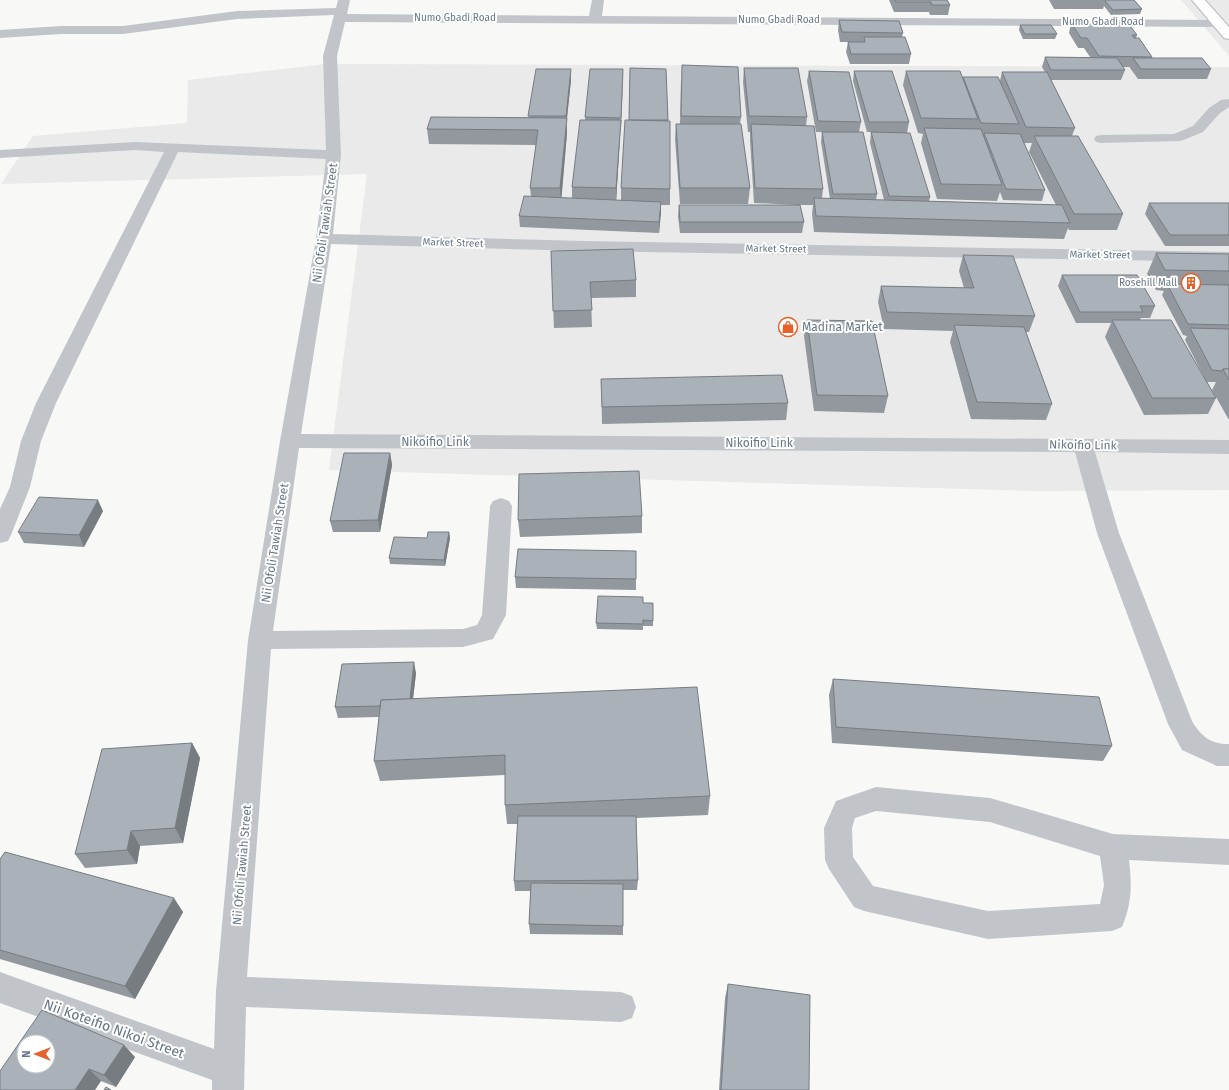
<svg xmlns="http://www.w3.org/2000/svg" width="1229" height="1090" viewBox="0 0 1229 1090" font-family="'Fira Sans',sans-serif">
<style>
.built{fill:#e9eae9}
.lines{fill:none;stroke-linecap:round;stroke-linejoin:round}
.major-casing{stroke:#b5b9be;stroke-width:2}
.minor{fill:#c1c5ca;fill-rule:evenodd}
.major{fill:#fff;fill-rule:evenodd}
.wall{fill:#92989e}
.shaded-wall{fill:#777c81}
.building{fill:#aab1b8;stroke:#777c81;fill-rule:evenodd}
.labels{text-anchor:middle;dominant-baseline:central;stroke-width:4;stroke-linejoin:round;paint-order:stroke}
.far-street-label{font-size:10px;fill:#677787;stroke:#fff}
.far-poi-label{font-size:10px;fill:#677787;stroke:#fff;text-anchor:end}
.street-label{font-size:12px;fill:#677787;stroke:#fff}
.poi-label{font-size:12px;fill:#677787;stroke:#fff;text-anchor:start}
.near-street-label{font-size:14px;fill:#677787;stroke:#fff}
</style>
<rect width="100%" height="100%" fill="#f8f9f6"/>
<!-- built -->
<g class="built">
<polygon points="1181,0 1229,0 1229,56"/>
<polygon points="325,64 1229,67 1229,490 1034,491 329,470 367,174 1,184 33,136 187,123 188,80"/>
</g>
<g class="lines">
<!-- major casing -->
<g class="major-casing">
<polygon id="major" points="1192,0 1205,0 1229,27 1229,39 1224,38"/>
</g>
<!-- minor -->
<g class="minor">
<path d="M338 0H350L347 14 589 16 592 0H604L602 16 1222 20 1224 23 1222 26 1218 27 345 22 337 56 341 155 333 234 584 241 1229 252V262L584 251 331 244 301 434 1229 440V454L1095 452 1119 533 1192 721C1201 736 1210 744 1229 744V766H1217L1182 750 1168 724 1097 533 1075 452 299 448 273 631 463 629 477 625 482 615 490 506 493 501 501 498 509 501 512 506 506 615 493 639 463 647 271 649 247 977 621 992 632 996 636 1007 632 1018 621 1022 246 1007 244 1090H212V1080L0 1003V972L214 1049 216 991 248 640 280 441 316 239 326 159 178 152 56 403 41 441 30 487 11 535 8 541 0 543V509L10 487 21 441 36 403 164 152 135 150 0 158V150L135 142 326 150 323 56 334 15 237 19 123 34H61L0 38V30L61 26H123L237 11 336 8Z"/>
<polygon points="1229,99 1229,107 1219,114 1203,132 1181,141 1101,143 1096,142 1094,139 1096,136 1101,135 1174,134 1193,126 1209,108 1221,100"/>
<path d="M876 787 990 798 1113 834 1229 839V865L1129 860C1132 885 1132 903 1122 927L1112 931 988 939 864 911 854 907 829 869 825 860 824 828 836 801ZM876 811 990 822 1100 856 1104 885 1100 904 988 911 873 886 853 857 852 828 855 818Z"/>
</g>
<!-- major -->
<use href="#major" class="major"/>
</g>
<!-- wall -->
<g class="wall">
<polygon points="889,0 947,0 950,5 948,15 930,15 929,12 894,12"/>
<polygon points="1049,0 1134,0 1142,9 1140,14 1111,15 1104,6 1103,9 1054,9"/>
<polygon points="839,20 903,33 902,37 911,54 909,64 850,64 846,52 848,42 840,42 838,30"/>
<polygon points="1071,23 1137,35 1136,38 1152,57 1152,58 1211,69 1207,79 1138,79 1130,68 1130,67 1122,67 1125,70 1121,80 1050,80 1075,128 1072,136 1123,214 1117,230 1069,230 1068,228 1064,239 814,232 812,214 813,205 800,205 804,222 802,233 680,233 678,216 679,205 797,205 754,203 750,140 750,132 748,132 743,82 744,68 807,117 806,126 823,189 822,198 830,199 821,142 822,132 816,132 807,81 809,71 861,122 859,132 877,194 876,200 884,200 870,143 871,132 867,132 853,81 854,71 909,122 907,133 930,197 929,201 1056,205 1029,152 1032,143 1024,143 1045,190 1042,201 1003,200 1000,192 997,201 937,199 921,143 923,134 918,133 903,85 906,71 962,78 963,77 1000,81 1002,72 1045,72 1042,67 1045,57 1090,57 1084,48 1078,48 1069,33"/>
<polygon points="1020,25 1057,34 1055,39 1023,39 1019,30"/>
<polygon points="630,68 666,69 670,189 670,205 661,205 659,233 520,227 519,216 531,196 530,188 536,145 429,144 427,129 529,117 528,116 571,80 567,118 567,133 561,198 572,198 572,187 585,120 585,117 623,69 620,136 616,200 621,200 621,188 629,120"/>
<polygon points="681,80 741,117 740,124 750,188 748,204 680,204 675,139 676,124 680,124"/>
<polygon points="1149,203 1229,203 1229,246 1165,246 1145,214"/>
<polygon points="551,251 636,280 636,297 591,298 592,327 554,328"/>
<polygon points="1156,253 1229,254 1229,420 1212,390 1216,382 1207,382 1216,398 1208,414 1144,415 1105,337 1111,323 1076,323 1058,286 1062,275 1155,306 1150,318 1141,318 1140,320 1204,377 1185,340 1187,336 1183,335 1162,295 1164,291 1156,290 1147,274"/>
<polygon points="963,255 1035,316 1029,332 1026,332 1052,404 1046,420 971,419 950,342 953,331 884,329 878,302 881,286 964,288 959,271"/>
<polygon points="807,320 888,396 884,413 814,411 804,336"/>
<polygon points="601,379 788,403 786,420 602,424"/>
<polygon points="390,453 392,465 380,532 333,532 330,521"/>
<polygon points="103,511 84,547 24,543 18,532"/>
<polygon points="642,516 642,533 520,537 518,520"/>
<polygon points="449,532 450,538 445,566 390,564 389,558 427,538"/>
<polygon points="636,551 636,590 516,588 515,577"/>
<polygon points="643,603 653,603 653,626 643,626 643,630 597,629 596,623"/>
<polygon points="416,673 413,699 710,796 708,815 636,818 638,880 637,890 623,890 623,935 530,934 529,924 531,891 515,891 514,881 518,824 507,824 505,805 505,775 380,781 374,761 379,717 338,718 335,707"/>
<polygon points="833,679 1112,746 1103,761 832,743 829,695"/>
<polygon points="192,743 200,758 183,843 140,846 137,864 85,868 75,854"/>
<polygon points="0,859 183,912 135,999 0,959"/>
<polygon points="728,984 809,1090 719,1090 725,998"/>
<polygon points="135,1057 116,1087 101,1081 0,1090"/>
</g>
<!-- shaded-wall -->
<g class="shaded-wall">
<polygon points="571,69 571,80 566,127 566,116"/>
<polygon points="623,69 623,79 621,128 621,118"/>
<polygon points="567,118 567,133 561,204 560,188"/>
<polygon points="621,120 620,136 616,204 616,188"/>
<polygon points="661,202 661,213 659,233 659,222"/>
<polygon points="390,453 392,465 380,532 378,520"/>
<polygon points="98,500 103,511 84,547 79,535"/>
<polygon points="449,532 450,538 445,566 444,560"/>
<polygon points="414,662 416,673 411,716 409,705"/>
<polygon points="192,743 200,758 183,843 175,828"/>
<polygon points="131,831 140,846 137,864 127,850"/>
<polygon points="174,898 183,912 135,999 125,986"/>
<polygon points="124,1045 135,1057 116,1087 104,1075"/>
<polygon points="89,1069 101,1081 95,1090 75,1090"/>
</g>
<!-- building -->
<g class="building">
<polygon points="895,0 947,0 950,5 932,5 931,2 896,2"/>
<polygon points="1106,0 1134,0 1142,9 1113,10 1105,1"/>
<polygon points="839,20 899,21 903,33 842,32"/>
<polygon points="1071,23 1128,23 1137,35 1132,35 1134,38 1139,38 1152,57 1099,56 1087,38 1081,38"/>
<polygon points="1020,25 1051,25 1057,34 1025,34"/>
<polygon points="864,37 905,37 911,54 851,54 848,42 865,42"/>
<polygon points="1045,57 1117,58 1125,70 1051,70"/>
<polygon points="1133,58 1202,58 1211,69 1141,69"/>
<polygon points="682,65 738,67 741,117 681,116"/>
<polygon points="630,68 666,69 668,120 629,120"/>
<polygon points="744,68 798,68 807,117 749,116"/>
<polygon points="536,69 571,69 566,116 528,116"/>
<polygon points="590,69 623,69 621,118 585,117"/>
<polygon points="809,71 849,72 861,122 818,121"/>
<polygon points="854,71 892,71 909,122 869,122"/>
<polygon points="906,71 960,71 978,119 921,118"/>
<polygon points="1002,72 1047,72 1075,128 1026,127"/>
<polygon points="963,77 998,77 1019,124 981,123"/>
<polygon points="431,117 567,118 560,188 530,188 538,130 427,129"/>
<polygon points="580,120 621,120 616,188 572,187"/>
<polygon points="625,120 670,121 670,189 621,188"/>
<polygon points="676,124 741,124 750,188 680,188"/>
<polygon points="751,124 814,126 823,189 755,188"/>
<polygon points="924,128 981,129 1002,185 941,184"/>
<polygon points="822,132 863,132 877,194 833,194"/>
<polygon points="871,132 910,133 930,197 889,196"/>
<polygon points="984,133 1020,134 1045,190 1006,189"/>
<polygon points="1034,136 1078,136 1123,214 1074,214"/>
<polygon points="524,196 661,202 659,222 519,216"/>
<polygon points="814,198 1062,205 1070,223 816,216"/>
<polygon points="1149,203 1229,203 1229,235 1170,235"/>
<polygon points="679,205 800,205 804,222 680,222"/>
<polygon points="633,249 636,280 590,282 592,310 553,311 551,251"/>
<polygon points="1156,253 1229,254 1229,271 1165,270"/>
<polygon points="963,255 1013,256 1035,316 887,312 881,286 974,288"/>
<polygon points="1062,275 1137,275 1155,306 1140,306 1143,312 1080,312"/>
<polygon points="1167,284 1229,285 1229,325 1188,324"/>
<polygon points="807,320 872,321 888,396 817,395"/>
<polygon points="1112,320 1171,320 1216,398 1152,398"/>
<polygon points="954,325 1024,327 1052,404 977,402"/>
<polygon points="1190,328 1229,329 1229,369 1223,369 1222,371 1212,370"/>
<polygon points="1223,369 1229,369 1229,380"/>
<polygon points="782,375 788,403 602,407 601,379"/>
<polygon points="344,453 390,453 378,520 330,521"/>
<polygon points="639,471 642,516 518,520 519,474"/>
<polygon points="39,497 98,500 79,535 18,532"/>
<polygon points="428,532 449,532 444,560 389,558 394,537 427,538"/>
<polygon points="518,549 636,551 636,579 515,577"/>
<polygon points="598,596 643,597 643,603 653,603 653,621 643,620 643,624 596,623"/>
<polygon points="414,662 410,699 381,700 380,706 335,707 342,664"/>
<polygon points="833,679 1099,697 1112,746 836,727"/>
<polygon points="697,687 710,796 505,805 505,755 374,761 381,700"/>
<polygon points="192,743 175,828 131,831 127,850 75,854 102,749"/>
<polygon points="518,816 636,816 638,880 514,881"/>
<polygon points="5,852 174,898 125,986 0,950 0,859"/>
<polygon points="531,883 623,884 623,926 529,924"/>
<polygon points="728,984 810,995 809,1090 721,1090"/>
<path d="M42 1010 124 1045 104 1075 89 1069 75 1090H0V1071ZM24 1042H48V1066H24Z"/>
<polygon points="106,1087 111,1090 104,1090"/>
</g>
<!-- icons -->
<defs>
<g id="building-ring" transform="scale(1)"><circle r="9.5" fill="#fff" stroke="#e5622a" stroke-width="1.5"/><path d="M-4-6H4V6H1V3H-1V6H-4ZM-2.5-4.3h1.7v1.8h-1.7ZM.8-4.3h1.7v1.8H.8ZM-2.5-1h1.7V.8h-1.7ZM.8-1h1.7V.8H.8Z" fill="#e5622a"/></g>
<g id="shop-ring" transform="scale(1)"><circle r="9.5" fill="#fff" stroke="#e5622a" stroke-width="1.5"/><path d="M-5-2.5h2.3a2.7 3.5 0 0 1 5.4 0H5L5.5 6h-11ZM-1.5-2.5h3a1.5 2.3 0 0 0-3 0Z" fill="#e5622a"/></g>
</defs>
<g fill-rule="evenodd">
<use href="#building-ring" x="1191" y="283"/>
<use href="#shop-ring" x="788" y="327"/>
</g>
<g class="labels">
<!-- far-street labels -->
<g class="far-street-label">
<text x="455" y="18">Numo Gbadi Road</text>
<text x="779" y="20">Numo Gbadi Road</text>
<text x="1103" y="22">Numo Gbadi Road</text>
<text transform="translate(453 243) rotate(2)">Market Street</text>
<text transform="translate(776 249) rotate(1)">Market Street</text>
<text transform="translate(1100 255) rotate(1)">Market Street</text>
</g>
<!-- far-poi labels -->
<g class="far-poi-label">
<text x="1177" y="283">Rosehill Mall</text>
</g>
<!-- street labels -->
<g class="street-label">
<text transform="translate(325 223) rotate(-82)">Nii Ofoli Tawiah Street</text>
<text x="435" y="442">Nikoifio Link</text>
<text x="759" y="443">Nikoifio Link</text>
<text transform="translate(1083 445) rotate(1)">Nikoifio Link</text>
<text transform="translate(275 543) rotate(-81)">Nii Ofoli Tawiah Street</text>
<text transform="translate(242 865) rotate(-85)">Nii Ofoli Tawiah Street</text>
</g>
<!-- poi labels -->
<g class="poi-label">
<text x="802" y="327">Madina Market</text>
</g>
<!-- near-street labels -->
<g class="near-street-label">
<text transform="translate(114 1029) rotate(20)">Nii Koteifio Nikoi Street</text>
</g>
</g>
<!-- north arrow -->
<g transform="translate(36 1054) rotate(270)"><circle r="19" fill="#ffffff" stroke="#c2c9cf"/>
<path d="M0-3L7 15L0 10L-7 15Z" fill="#e5622a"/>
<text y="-6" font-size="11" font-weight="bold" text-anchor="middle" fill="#677787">N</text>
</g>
</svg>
